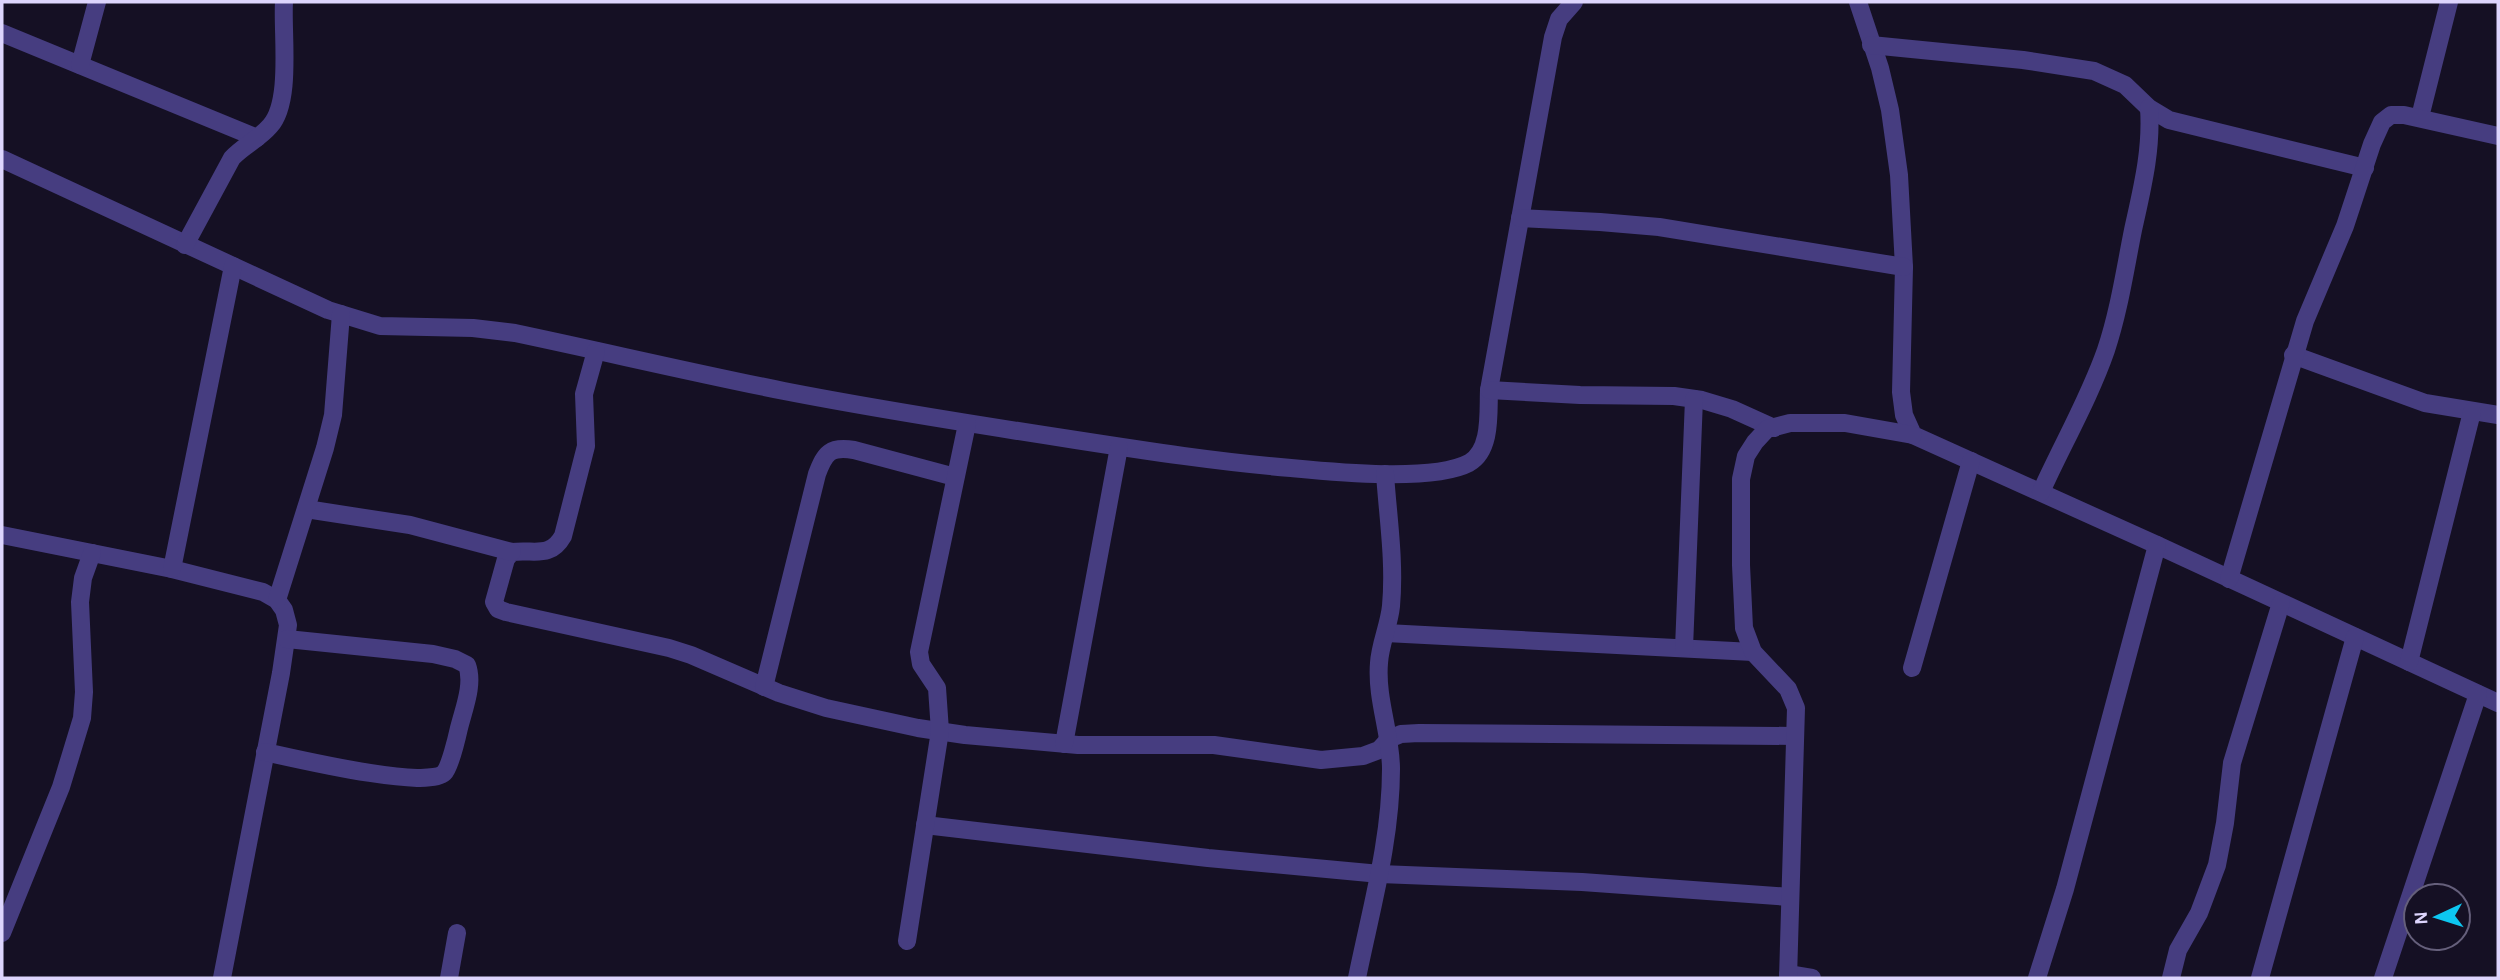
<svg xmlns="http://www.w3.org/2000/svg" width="2500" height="980" viewBox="0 0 2500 980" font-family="'Alegreya Sans',sans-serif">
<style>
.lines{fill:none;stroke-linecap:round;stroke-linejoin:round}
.minor{stroke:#463d80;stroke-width:18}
</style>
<rect width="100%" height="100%" fill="#151024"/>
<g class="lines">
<!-- minor -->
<g class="minor">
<polyline points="1858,2 1880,68 1890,110 1899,175 1904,267 1901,392 1904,415 1913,435 2157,545 2498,703"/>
<polyline points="2,33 257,138"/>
<polyline points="1871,45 2023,60 2094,71 2125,85 2149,108 2169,120 2365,168"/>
<polyline points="80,65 97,2"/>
<polyline points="2420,117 2449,2"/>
<path d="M2 159 328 310 380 326 473 328 515 333C605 352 694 373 784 391 881 410 978 425 1076 440 1147 451 1219 462 1291 468 1333 472 1433 482 1469 463 1492 450 1488 412 1489 390L1553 37 1559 19 1574 2"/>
<polyline points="1520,218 1600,222 1659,227 1904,267"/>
<path d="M185 245 232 158C243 146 259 139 270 126 292 102 282 34 284 2"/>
<path d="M596 351 584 394 586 446 563 536C550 559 534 549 512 552L506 559 494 602 498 609 506 612 669 648 691 655 779 693 826 708 918 728 965 735 1078 745H1214L1321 760 1363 756 1379 750 1389 739 1401 734 1419 733 1795 736"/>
<polyline points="2293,355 2425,403 2498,415"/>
<polyline points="1489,390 1580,395 1674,396 1702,400 1732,409 1774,428"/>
<path d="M2041 492C2062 445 2089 399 2106 350 2119 311 2125 270 2133 230 2142 189 2152 150 2149 108"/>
<polyline points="306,509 410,525 512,552"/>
<polyline points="2,535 172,569 263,592 277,600 284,610 288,625 281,673 222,978"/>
<polyline points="172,569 233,266"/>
<polyline points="2229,579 2305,321 2345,226 2372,144 2382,122 2391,115 2404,115 2498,136"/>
<polyline points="277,600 325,448 333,415 341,314"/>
<polyline points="1386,633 1753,652"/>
<polyline points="1684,648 1694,399"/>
<polyline points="2409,662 2472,412"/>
<polyline points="1912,668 1971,461"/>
<path d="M764 687 817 474C825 453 830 446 854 450L955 477"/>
<polyline points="1064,744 1119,447"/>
<path d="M265 752C293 758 427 790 444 773 450 767 457 737 459 728 464 708 474 684 467 665L455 659 433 654 287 639"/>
<polyline points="925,825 1208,858 1380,874 1582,882 1790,897"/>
<polyline points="2,933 61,787 82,718 84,692 80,602 83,578 92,553"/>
<polyline points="907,941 940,731 937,688 921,664 919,652 967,424"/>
<polyline points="1788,974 1812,978"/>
<polyline points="449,978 457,933"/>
<path d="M1357 978C1371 909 1391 840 1391 769 1391 733 1376 699 1379 663 1380 644 1389 626 1391 606 1395 562 1388 518 1385 474"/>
<polyline points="1788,978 1796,708 1788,689 1753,652 1744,628 1741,565 1741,479 1746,456 1755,442 1767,429 1790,423 1845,423 1913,435"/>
<polyline points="2037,978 2065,889 2157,545"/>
<polyline points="2171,978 2178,950 2199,913 2217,865 2225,823 2232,763 2281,603"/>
<polyline points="2260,978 2355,637"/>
<polyline points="2383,978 2478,694"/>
</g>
</g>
<!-- border -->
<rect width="2500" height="980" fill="none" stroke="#ddd5fd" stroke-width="7"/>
<!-- north arrow -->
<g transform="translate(2437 917) rotate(266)"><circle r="33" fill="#151024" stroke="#655f7b" stroke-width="2"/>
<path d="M0-5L12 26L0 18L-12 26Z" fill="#0dc7f1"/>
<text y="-10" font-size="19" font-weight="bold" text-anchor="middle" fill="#ddd5fd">N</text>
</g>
</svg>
